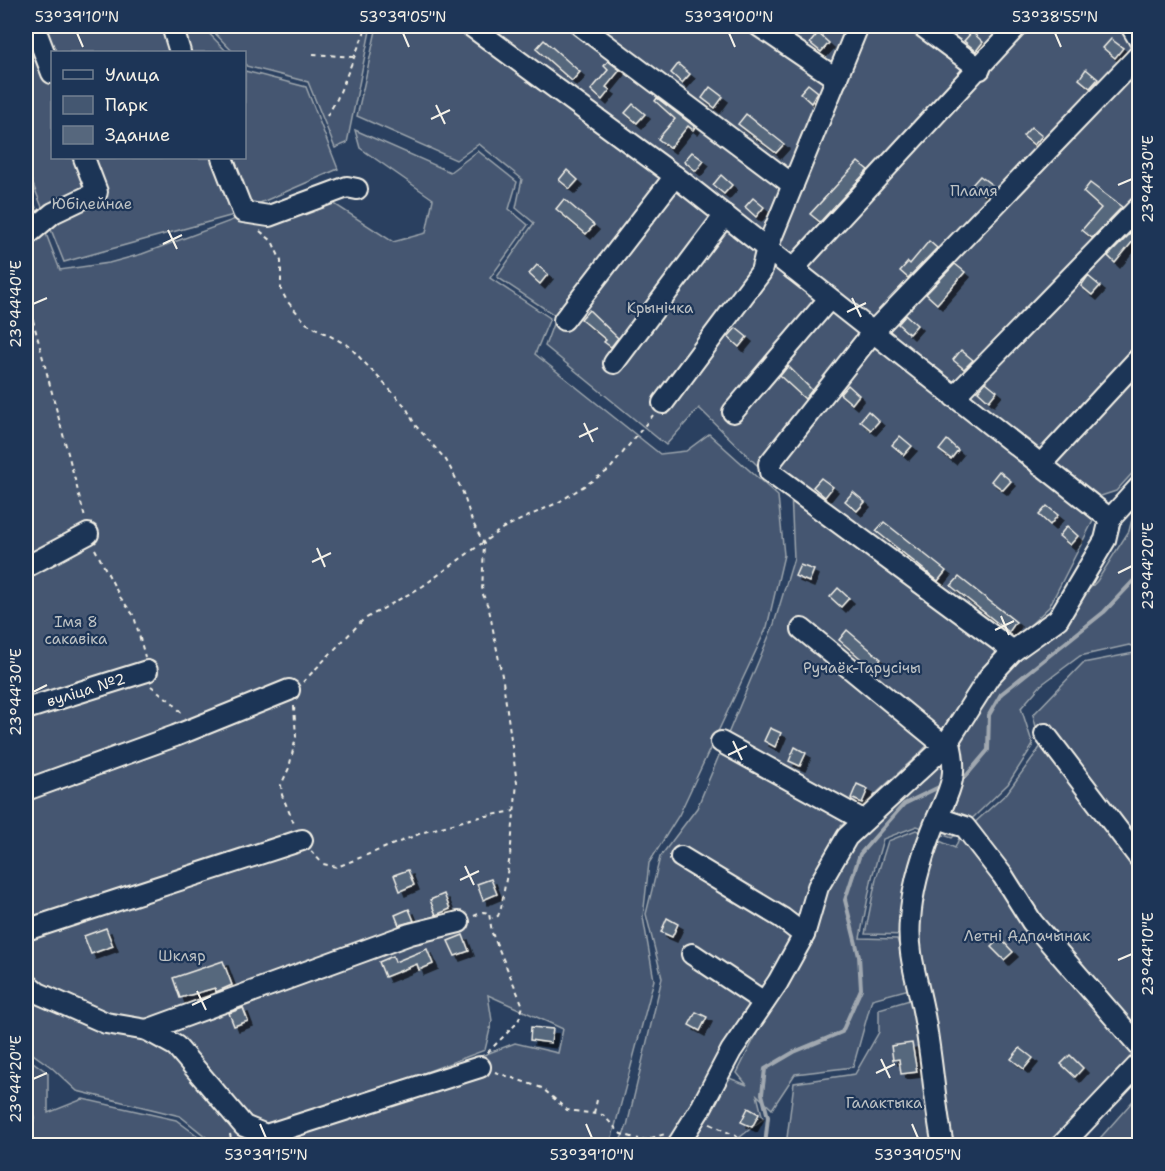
<svg xmlns="http://www.w3.org/2000/svg" width="1165" height="1171" viewBox="0 0 1165 1171" font-family="'Shantell Sans',sans-serif">
<style>
.green{fill:#445771;stroke:#9ca4ac;stroke-width:1.5;fill-rule:evenodd}
.lines{fill:none;stroke-linecap:round;stroke-linejoin:round}
.stream{stroke:#a1a8b0;stroke-width:4}
.building{fill:#56677d;stroke:#f4f1e8;stroke-width:1.5;filter:url(#shadow)}
.minor-casing{stroke:#f4f1e8;stroke-width:24}
.path{stroke:#f4f1e8;stroke-width:2;stroke-dasharray:4.5 4.5;stroke-linecap:butt}
.minor{stroke:#1d3557;stroke-width:20}
.ticks{fill:none;stroke:#f4f1e8;stroke-width:2}
.labels{text-anchor:middle;dominant-baseline:central;stroke-width:4.5;stroke-linejoin:round;paint-order:stroke}
.park-label{font-size:15px;fill:#bfc3c4;stroke:#1d3557}
.street-label{font-size:15px;fill:#f4f1e8;stroke:#1d3557}
.neatline{fill:none;stroke:#f4f1e8;stroke-width:2}
.ticks-label{font-size:15px;text-anchor:middle;fill:#f4f1e8}
</style>
<defs>
<filter id="shadow"><feDropShadow dx="5" dy="5" stdDeviation="0" flood-color="#0009"/></filter>
</defs>
<rect width="100%" height="100%" fill="#2a4060"/>
<filter id="ink" filterUnits="userSpaceOnUse"><feTurbulence type="fractalNoise" baseFrequency=".0167" numOctaves="2"/><feDisplacementMap in="SourceGraphic" scale="12" xChannelSelector="R" yChannelSelector="G"/><feConvolveMatrix kernelMatrix="1 2 1 2 8 2 1 2 1" color-interpolation-filters="sRGB"/></filter>
<g filter="url(#ink)">
<!-- green -->
<g class="green">
<polygon points="26,26 202,26 227,52 52,52 52,158 244,158 245,71 306,87 338,169 230,216 64,262 26,167"/>
<polygon points="208,26 371,26 347,143 335,148 308,82 246,66 244,52 233,52"/>
<path d="M377 26H454L637 159 1095 517 1049 607 979 674 957 713 920 753 841 826 823 859 789 942 842 857 1005 670 1043 637 1097 581 1129 531 1139 492V649L1129 645 1080 656 1041 685 1021 708 1033 745 1008 784 952 838 917 826 883 839 872 877 860 938 897 939 913 988 872 999 853 1067 795 1074 772 1109 757 1095 763 1119 730 1145H618L627 1126 662 978 646 914 660 857 697 808 774 624 794 558 791 493 758 466 699 408 666 445 545 346 556 316 497 277 534 223 516 208 522 179 479 144 456 160 357 116ZM779 989 737 1073 747 1085 714 1072Z"/>
<polygon points="482,26 1139,26 1139,466 1116,491 1095,498"/>
<polygon points="355,130 450,172 478,151 517,182 509,209 528,225 490,278 550,318 535,354 660,454 686,451 709,434 778,496 784,555 767,627 679,815 649,863 643,917 654,980 610,1145 248,1145 515,1043 558,1053 563,1029 488,995 492,1021 485,1050 285,1125 242,1145 216,1145 180,1116 77,1091 51,1067 26,1049 26,182 60,270 109,263 142,254 313,190 393,242 426,233 433,199 360,148"/>
<polygon points="1134,653 1139,655 1139,1052 1051,1145 952,1145 912,935 865,934 876,879 888,841 916,830 955,848 960,836 1007,793 1041,746 1033,715 1083,663"/>
<polygon points="913,999 924,1089 934,1145 786,1146 794,1083 855,1074 879,1032 879,1009"/>
<polygon points="26,1057 48,1073 48,1113 83,1099 176,1120 210,1145 26,1145 35,1117 26,1110"/>
<polygon points="1139,1094 1139,1145 1094,1145"/>
</g>
<g class="lines">
<!-- stream -->
<g class="stream">
<polyline points="961,779 966,776 988,750 989,715 1001,694 1104,612 1140,574"/>
<polyline points="765,1146 768,1117 762,1094 765,1069 794,1052 842,1032 861,989 859,956 845,900 860,854 904,804 941,786"/>
</g>
</g>
<!-- building -->
<g class="building">
<polygon points="972,32 983,42 976,51 964,41"/>
<polygon points="818,33 829,43 821,52 810,43"/>
<polygon points="1111,39 1123,48 1115,58 1103,48"/>
<polygon points="544,40 580,72 572,81 536,49"/>
<polygon points="608,61 620,70 606,87 610,90 602,100 591,90 608,70 604,66"/>
<polygon points="678,64 690,74 682,83 671,73"/>
<polygon points="1086,69 1098,79 1090,88 1079,79"/>
<polygon points="808,84 818,92 811,103 800,93"/>
<polygon points="710,87 723,97 715,108 702,98"/>
<polygon points="657,98 695,127 693,130 688,126 670,148 658,139 675,119 655,101"/>
<polygon points="633,104 645,114 637,123 625,113"/>
<polygon points="746,114 784,144 776,153 738,124"/>
<polygon points="1031,127 1042,136 1034,145 1023,136"/>
<polygon points="692,152 704,161 696,171 684,161"/>
<polygon points="858,162 868,170 820,222 810,214"/>
<polygon points="567,170 578,180 570,189 559,180"/>
<polygon points="721,175 732,185 724,194 713,185"/>
<polygon points="980,176 992,185 984,195 972,185"/>
<polygon points="1090,183 1122,207 1092,238 1082,230 1101,208 1083,192"/>
<polygon points="753,198 764,207 756,217 745,207"/>
<polygon points="564,199 594,225 586,234 556,209"/>
<polygon points="1140,224 1140,246 1133,241 1115,263 1108,256"/>
<polygon points="929,241 937,248 908,278 900,271 908,262 910,264"/>
<polygon points="955,264 965,272 937,304 926,294"/>
<polygon points="537,265 548,274 540,284 529,274"/>
<polygon points="1088,276 1100,286 1092,295 1081,286"/>
<polygon points="589,310 618,338 611,347 604,342 606,340 581,319"/>
<polygon points="906,315 917,325 909,334 898,324"/>
<polygon points="736,328 747,337 739,347 728,337"/>
<polygon points="961,350 973,360 964,369 953,360"/>
<polygon points="788,366 812,390 805,399 780,376"/>
<polygon points="986,382 997,391 989,401 978,391"/>
<polygon points="848,385 859,395 852,404 840,394"/>
<polygon points="868,411 879,421 871,430 860,421"/>
<polygon points="900,436 912,446 904,455 892,445"/>
<polygon points="947,440 958,450 951,459 939,450"/>
<polygon points="999,471 1011,481 1003,490 991,481"/>
<polygon points="821,478 833,487 825,497 813,487"/>
<polygon points="853,492 865,502 857,511 845,501"/>
<polygon points="1047,506 1058,515 1050,525 1039,515"/>
<polygon points="884,522 946,571 938,581 876,531"/>
<polygon points="1067,526 1078,536 1070,545 1059,536"/>
<polygon points="800,565 814,570 809,582 795,576"/>
<polygon points="959,577 1016,622 1009,632 951,586"/>
<polygon points="838,588 849,598 841,607 830,597"/>
<polygon points="847,630 881,659 873,669 839,640"/>
<polygon points="770,728 781,733 775,747 764,741"/>
<polygon points="795,747 806,753 800,766 789,761"/>
<polygon points="857,784 868,789 862,803 851,798"/>
<polygon points="408,870 414,885 400,891 394,875"/>
<polygon points="491,879 497,894 483,900 477,884"/>
<polygon points="444,894 450,909 436,915 430,900"/>
<polygon points="409,909 414,921 399,925 395,915"/>
<polygon points="667,918 678,924 672,937 661,932"/>
<polygon points="106,928 113,946 91,954 84,936"/>
<polygon points="463,935 469,951 455,956 448,941"/>
<polygon points="1000,938 1013,952 1004,960 991,947"/>
<polygon points="427,949 433,964 419,970 417,964 385,977 379,962 393,956 395,962"/>
<polygon points="223,961 232,985 216,992 215,988 180,998 173,978"/>
<polygon points="243,1008 248,1021 234,1026 229,1013"/>
<polygon points="696,1012 707,1017 700,1031 689,1025"/>
<polygon points="531,1027 553,1029 551,1043 530,1040"/>
<polygon points="912,1043 917,1072 901,1074 899,1059 893,1060 891,1046"/>
<polygon points="1020,1048 1033,1058 1024,1069 1011,1059"/>
<polygon points="1070,1055 1083,1068 1075,1077 1061,1064"/>
<polygon points="748,1108 759,1114 752,1127 741,1122"/>
</g>
<g class="lines">
<!-- minor casing -->
<g class="minor-casing">
<g id="minor">
<polyline points="34,26 52,73"/>
<polyline points="172,26 180,52"/>
<polyline points="471,26 675,176 1110,519"/>
<polyline points="581,26 793,185"/>
<polyline points="759,26 837,79"/>
<polyline points="922,26 980,69"/>
<polyline points="1131,26 1140,41"/>
<polyline points="222,158 243,212 269,216 347,187 357,189"/>
<polyline points="26,236 53,213 97,192 84,158"/>
<polyline points="793,269 1017,26"/>
<polyline points="564,320 675,176"/>
<polyline points="614,363 725,215"/>
<polyline points="954,397 1140,206"/>
<polyline points="663,403 761,272 767,248 858,26"/>
<polyline points="733,412 829,299"/>
<polyline points="1040,465 1140,357"/>
<polyline points="26,567 88,534"/>
<polyline points="802,629 945,746"/>
<polyline points="1013,651 770,472 769,464 872,333 1140,54"/>
<polyline points="26,709 147,671"/>
<polyline points="1045,734 1140,859"/>
<polyline points="721,742 863,820"/>
<polyline points="26,790 175,736 289,690"/>
<polyline points="938,818 965,827 1003,876 1032,922 1140,1047"/>
<polyline points="681,857 782,918 804,935"/>
<polyline points="26,930 302,840"/>
<polyline points="692,954 764,1002"/>
<polyline points="26,983 38,993 106,1023 147,1030 176,1046 244,1126 266,1135 480,1067"/>
<polyline points="147,1030 410,934 459,922"/>
<polyline points="677,1146 702,1106 731,1051 778,982 804,935 818,887 847,837 945,746 989,677 1013,651 1058,619 1105,540 1110,519 1140,486"/>
<path d="M943 1146C934 1101 932 1054 923 1010 917 979 907 952 910 920 912 890 921 859 932 831 945 796 961 781 949 740"/>
<polyline points="1061,1146 1140,1063"/>
</g>
</g>
<!-- path -->
<g class="path">
<polyline points="313,54 353,57"/>
<polyline points="327,116 337,99 367,26"/>
<polyline points="260,231 272,241 281,261 281,290 287,301 306,323 349,346 406,407 415,425 446,460 462,490 472,521 484,544 482,592 489,609 503,681 517,783 510,856 501,908 498,916 492,918"/>
<polyline points="26,294 85,518"/>
<polyline points="95,549 120,597 134,616 145,657"/>
<polyline points="303,682 363,620 423,586 503,528 559,502 609,470 654,414"/>
<polyline points="151,686 173,703 184,716"/>
<polyline points="294,706 296,737 289,768 281,785 282,795 295,826"/>
<polyline points="311,851 323,864 337,867 424,832 470,819 514,811"/>
<polyline points="474,916 483,912 489,913 492,933 523,1006 518,1022 486,1054"/>
<polyline points="495,1072 542,1088 567,1110 603,1115 621,1134 639,1139"/>
<polyline points="594,1113 597,1100"/>
<polyline points="710,1124 736,1136 745,1146"/>
<polyline points="230,1134 232,1146"/>
<polyline points="625,1146 665,1134"/>
</g>
<!-- minor -->
<use href="#minor" class="minor"/>
</g>
</g>
<!-- ticks -->
<path class="ticks" d="M77 33 83 47M403 33 409 47M729 33 735 47M1055 33 1061 47M436 105 445 124M431 119 450 110M1118 185 1132 179M168 230 177 249M163 244 182 235M852 298 861 317M33 304 47 298M847 312 866 303M584 423 593 442M579 437 598 428M317 548 325 567M312 562 331 553M1118 573 1132 566M1001 616 1009 635M995 630 1014 621M33 692 47 685M733 741 742 760M728 755 747 746M465 866 474 885M460 880 479 871M1118 960 1132 954M197 991 206 1010M192 1005 211 996M881 1059 890 1078M876 1073 895 1064M33 1079 47 1073M260 1124 266 1138M586 1124 592 1138M912 1124 918 1138"/>
<g class="labels">
<!-- park labels -->
<g class="park-label">
<text x="974" y="191">Пламя</text>
<text x="92" y="204">Юбілейнае</text>
<text x="660" y="308">Крынічка</text>
<text x="76" y="622">Імя 8<tspan x="76" dy="17">сакавіка</tspan></text>
<text x="862" y="668">Ручаёк-Тарусічы</text>
<text x="1027" y="936">Летні Адпачынак</text>
<text x="182" y="956">Шкляр</text>
<text x="884" y="1103">Галактыка</text>
</g>
<!-- street labels -->
<g class="street-label">
<text transform="translate(86 690) rotate(-17)">вуліца №2</text>
</g>
</g>
<!-- margin -->
<rect width="1165" height="1171" fill="none" stroke="#1d3557" stroke-width="66"/>
<!-- legend -->
<rect x="51" y="51" width="195" height="108" fill="#1d3557" stroke="#738091" stroke-width="1.5"/>
<rect x="63" y="70" width="30" height="9" fill="#1d3557" stroke="#738091" stroke-width="1.5"/>
<text x="105" y="81" font-size="18" fill="#f4f1e8">Улица</text>
<rect x="63" y="96" width="30" height="18" fill="#445771" stroke="#738091" stroke-width="1.5"/>
<text x="105" y="111" font-size="18" fill="#f4f1e8">Парк</text>
<rect x="63" y="126" width="30" height="18" fill="#56677d" stroke="#738091" stroke-width="1.5"/>
<text x="105" y="141" font-size="18" fill="#f4f1e8">Здание</text>
<rect x="33" y="33" width="1099" height="1105" class="neatline"/>
<g class="ticks-label">
<text x="77" y="22">53°39'10"N</text>
<text x="403" y="22">53°39'05"N</text>
<text x="729" y="22">53°39'00"N</text>
<text x="1055" y="22">53°38'55"N</text>
<text transform="translate(1148 179) rotate(-90)" y="5">23°44'30"E</text>
<text transform="translate(16 304) rotate(-90)" y="5">23°44'40"E</text>
<text transform="translate(1148 566) rotate(-90)" y="5">23°44'20"E</text>
<text transform="translate(16 692) rotate(-90)" y="5">23°44'30"E</text>
<text transform="translate(1148 954) rotate(-90)" y="5">23°44'10"E</text>
<text transform="translate(16 1079) rotate(-90)" y="5">23°44'20"E</text>
<text x="266" y="1160">53°39'15"N</text>
<text x="592" y="1160">53°39'10"N</text>
<text x="918" y="1160">53°39'05"N</text>
</g>
</svg>
